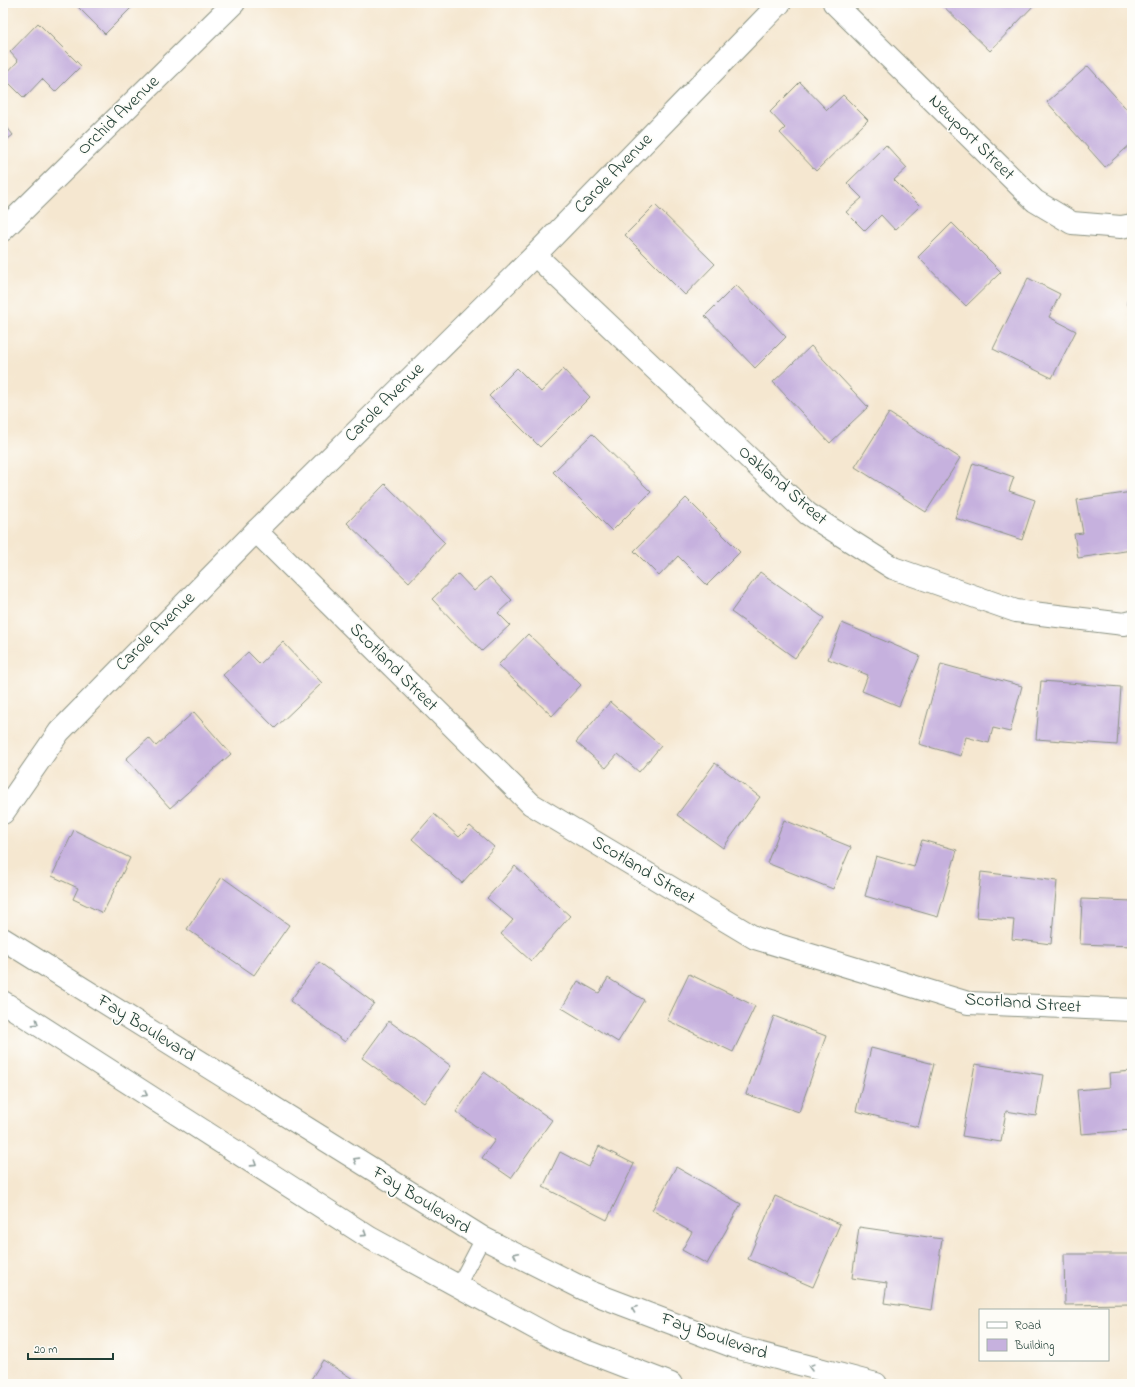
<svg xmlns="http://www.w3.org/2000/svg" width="1135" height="1387" viewBox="0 0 1135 1387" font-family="'Indie Flower',sans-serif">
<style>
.building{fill:#c6b1de}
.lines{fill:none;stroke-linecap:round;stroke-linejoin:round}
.lane-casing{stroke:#8a9282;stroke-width:16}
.street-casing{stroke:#8a9282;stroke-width:24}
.secondary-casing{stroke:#8a9282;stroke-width:24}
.lane{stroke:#fff;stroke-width:14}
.street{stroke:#fff;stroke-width:22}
.secondary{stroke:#fff;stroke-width:22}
.oneway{stroke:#8f9e9a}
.labels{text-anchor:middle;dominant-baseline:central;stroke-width:3.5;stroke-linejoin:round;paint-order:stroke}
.street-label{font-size:18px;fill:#1f3d34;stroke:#fdfcf7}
</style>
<rect width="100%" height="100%" fill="#fdfcf7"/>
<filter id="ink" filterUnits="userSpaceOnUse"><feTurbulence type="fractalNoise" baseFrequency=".025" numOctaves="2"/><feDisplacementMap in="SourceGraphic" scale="8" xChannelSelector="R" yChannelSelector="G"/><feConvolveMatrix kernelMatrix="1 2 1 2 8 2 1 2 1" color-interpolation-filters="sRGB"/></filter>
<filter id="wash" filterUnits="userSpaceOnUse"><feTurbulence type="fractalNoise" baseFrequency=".012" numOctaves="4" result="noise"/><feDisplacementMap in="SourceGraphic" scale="16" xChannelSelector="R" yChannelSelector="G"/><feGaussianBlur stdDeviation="0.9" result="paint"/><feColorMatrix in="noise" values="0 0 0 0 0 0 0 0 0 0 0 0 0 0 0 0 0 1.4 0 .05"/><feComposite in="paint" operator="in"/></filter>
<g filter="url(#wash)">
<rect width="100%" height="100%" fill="#f5e7d0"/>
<g id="blocks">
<!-- building -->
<g class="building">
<polygon points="74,3 136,3 105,34"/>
<polygon points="940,3 1036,3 990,51"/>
<polygon points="38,23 81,66 55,92 42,79 24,98 3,77 18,61 10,52"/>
<polygon points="1088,66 1132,115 1132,143 1105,167 1047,102"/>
<polygon points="800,82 827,110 843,95 868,120 816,171 780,133 785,128 770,112"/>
<polygon points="3,122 13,135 3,143"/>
<polygon points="886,145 907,168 894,180 920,206 895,230 881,215 865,231 846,212 862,198 847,183"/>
<polygon points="655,205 715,264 685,295 625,235"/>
<polygon points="952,223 1001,272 966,306 918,257"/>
<polygon points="1028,278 1060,294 1049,317 1076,331 1052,378 993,349"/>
<polygon points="736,285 786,337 755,368 705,316"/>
<polygon points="1132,300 1132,318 1127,301"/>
<polygon points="811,346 868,407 830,443 773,382"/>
<polygon points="517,368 541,392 563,369 590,397 540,447 489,396"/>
<polygon points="889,413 960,458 926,512 855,467"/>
<polygon points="592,434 651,492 612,531 553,472"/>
<polygon points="973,463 1014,477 1009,491 1035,500 1022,540 955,518"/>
<polygon points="385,484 445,543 409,582 347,523"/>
<polygon points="1132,492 1132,550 1078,558 1074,534 1083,533 1077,500"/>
<polygon points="686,498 740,552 707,585 678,556 659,576 634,551"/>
<polygon points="760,572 824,618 795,658 731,612"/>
<polygon points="458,574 474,591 490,577 512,600 498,613 510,625 482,651 432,599"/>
<polygon points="842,623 920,656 899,706 862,691 868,675 828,659"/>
<polygon points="528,634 581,685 552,716 498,665"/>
<polygon points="283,642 322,683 275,728 223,675 248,652 260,664"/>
<polygon points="941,664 1022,686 1010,732 993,728 989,743 966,737 961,756 919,744"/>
<polygon points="1041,681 1121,687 1117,745 1036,739"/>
<polygon points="610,702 661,746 639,772 618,754 606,768 576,742"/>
<polygon points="194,712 231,754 170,808 126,759 149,738 156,746"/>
<polygon points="715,763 760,797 723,848 677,815"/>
<polygon points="434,814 459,837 470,826 494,847 462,883 412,839"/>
<polygon points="784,820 851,847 833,889 767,863"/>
<polygon points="74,830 130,858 103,913 73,899 78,888 52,876"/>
<polygon points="922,840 957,850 938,917 865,896 876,856 914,867"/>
<polygon points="515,866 570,916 531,961 501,934 513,920 487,898"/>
<polygon points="981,872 1057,881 1051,944 1012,939 1014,920 976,917"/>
<polygon points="222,877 289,925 254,975 187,929"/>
<polygon points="1082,899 1132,901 1132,946 1080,944"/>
<polygon points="319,962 374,1003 345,1042 290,1001"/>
<polygon points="689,974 755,1006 733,1052 667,1020"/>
<polygon points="608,978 644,1000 618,1042 562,1008 578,981 599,993"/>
<polygon points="774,1016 826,1036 799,1112 746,1094"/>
<polygon points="389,1021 451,1066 424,1103 362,1058"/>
<polygon points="871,1048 934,1064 918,1127 856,1111"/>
<polygon points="975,1064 1043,1075 1036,1116 1006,1111 1001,1142 962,1136"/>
<polygon points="1132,1071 1132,1130 1081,1134 1077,1090 1110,1087 1109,1073"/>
<polygon points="484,1072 552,1120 511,1178 482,1158 495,1140 456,1112"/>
<polygon points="599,1146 634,1164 607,1220 543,1187 560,1152 589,1167"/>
<polygon points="676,1167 741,1204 707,1264 682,1250 692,1232 652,1210"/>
<polygon points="775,1196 840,1224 813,1287 748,1259"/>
<polygon points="859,1227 942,1239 932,1310 884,1303 887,1283 852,1278"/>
<polygon points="1064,1254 1132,1254 1132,1304 1065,1305"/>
<polygon points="323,1360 361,1384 308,1384"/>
</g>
</g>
</g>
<g filter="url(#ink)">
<use href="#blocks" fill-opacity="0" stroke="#8a9282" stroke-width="1"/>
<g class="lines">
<!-- lane casing -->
<g class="lane-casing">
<polyline id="lane" points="458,1286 483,1238"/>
</g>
<!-- street casing -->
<g class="street-casing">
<g id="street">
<polyline points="834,3 1035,201 1072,223 1121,227 1132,225"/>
<polyline points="3,230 234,3"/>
<polyline points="535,255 808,514 893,568 1016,611 1124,624 1132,622"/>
<polyline points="256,531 531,804 755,938 968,1003 1132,1010"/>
<polyline points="3,813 59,732 256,531 535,255 780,3"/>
</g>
</g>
<!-- secondary casing -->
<g class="secondary-casing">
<g id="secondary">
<polyline points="3,939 483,1238 590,1292 735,1347 876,1384"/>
<polyline points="3,1002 370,1238 557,1340 671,1384"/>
</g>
</g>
<!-- lane -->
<use href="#lane" class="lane"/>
<!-- street -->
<use href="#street" class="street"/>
<!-- secondary -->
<use href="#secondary" class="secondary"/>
</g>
<!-- one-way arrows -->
<defs><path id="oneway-chevron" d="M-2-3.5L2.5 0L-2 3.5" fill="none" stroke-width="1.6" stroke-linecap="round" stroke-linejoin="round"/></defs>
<g class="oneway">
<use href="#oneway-chevron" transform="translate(36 1023) rotate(33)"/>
<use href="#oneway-chevron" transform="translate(145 1094) rotate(33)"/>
<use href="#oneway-chevron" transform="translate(356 1160) rotate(-148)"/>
<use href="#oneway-chevron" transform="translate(254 1164) rotate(33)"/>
<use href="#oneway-chevron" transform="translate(364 1234) rotate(33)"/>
<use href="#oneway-chevron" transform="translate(516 1255) rotate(-153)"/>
<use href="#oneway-chevron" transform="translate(634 1309) rotate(-159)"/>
<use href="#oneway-chevron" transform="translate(811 1367) rotate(-165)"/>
</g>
</g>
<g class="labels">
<!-- street labels -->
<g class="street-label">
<text transform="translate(119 116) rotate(-44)">Orchid Avenue</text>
<text transform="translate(971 138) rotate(45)">Newport Street</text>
<text transform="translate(614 174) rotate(-46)">Carole Avenue</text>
<text transform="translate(385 403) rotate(-45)">Carole Avenue</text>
<text transform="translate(782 486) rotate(41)">Oakland Street</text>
<text transform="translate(156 632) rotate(-45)">Carole Avenue</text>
<text transform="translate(393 668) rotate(45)">Scotland Street</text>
<text transform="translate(643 871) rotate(31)">Scotland Street</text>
<text transform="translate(1023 1004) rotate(4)">Scotland Street</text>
<text transform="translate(146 1029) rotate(32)">Fay Boulevard</text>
<text transform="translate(421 1201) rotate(32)">Fay Boulevard</text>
<text transform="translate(714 1337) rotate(19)">Fay Boulevard</text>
</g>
</g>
<!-- margin -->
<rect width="1135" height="1387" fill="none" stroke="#fdfcf7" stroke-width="16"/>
<!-- legend -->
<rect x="979" y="1309" width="130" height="52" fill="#fdfcf7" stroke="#a4b0a9"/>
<rect x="987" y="1322" width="20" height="6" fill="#ffffff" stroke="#a4b0a9"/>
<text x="1015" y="1329" font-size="12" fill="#1f3d34">Road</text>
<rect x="987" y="1339" width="20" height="12" fill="#c6b1de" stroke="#a4b0a9"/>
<text x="1015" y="1349" font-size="12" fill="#1f3d34">Building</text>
<!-- scale -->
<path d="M28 1353v6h85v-6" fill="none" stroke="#1f3d34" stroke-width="2"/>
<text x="34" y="1353" font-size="12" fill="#1f3d34" stroke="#fdfcf7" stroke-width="3" paint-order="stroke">20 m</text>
</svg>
